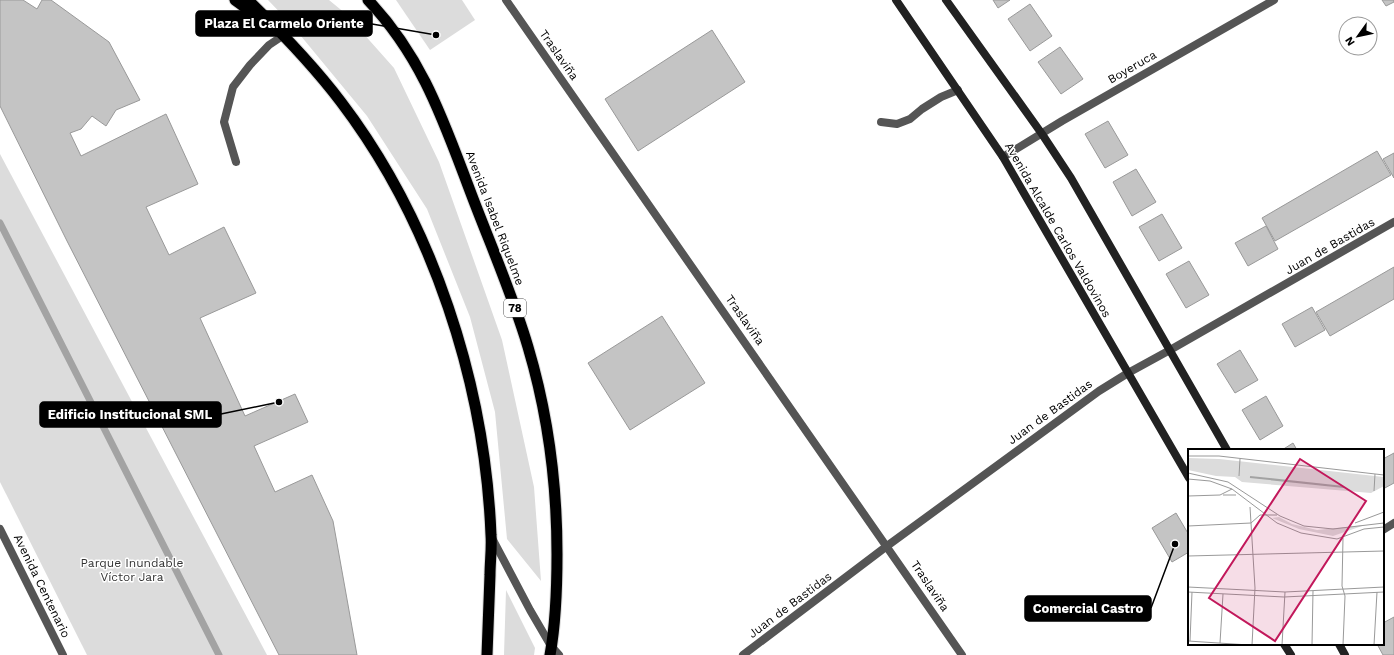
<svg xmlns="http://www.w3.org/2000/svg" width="1394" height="655" viewBox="0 0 1394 655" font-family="'Work Sans',sans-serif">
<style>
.green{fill:#dcdcdc}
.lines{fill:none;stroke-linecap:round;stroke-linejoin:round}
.stream{stroke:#a3a3a3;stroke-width:7}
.building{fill:#c4c4c4;stroke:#999}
.trunk-casing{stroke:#dbdbdb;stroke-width:13}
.service{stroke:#555;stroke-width:8}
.minor{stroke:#555;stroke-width:8}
.tertiary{stroke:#555;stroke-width:8}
.secondary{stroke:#222;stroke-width:8}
.trunk{stroke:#000;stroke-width:11}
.labels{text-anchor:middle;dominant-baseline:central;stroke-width:3;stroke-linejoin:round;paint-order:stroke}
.shield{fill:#fff;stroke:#4c4c4c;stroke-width:1}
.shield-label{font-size:11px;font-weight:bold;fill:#000}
.street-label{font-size:12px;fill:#000;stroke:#fff}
.park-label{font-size:12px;fill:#333;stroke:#fff}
.inset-river{fill:none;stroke:#a3a3a3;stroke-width:2}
.inset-road{fill:none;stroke:#999;stroke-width:1}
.view{fill:#c2185b;fill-opacity:0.15;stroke:#c2185b;stroke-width:2}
.inset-edge{fill:none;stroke:#000;stroke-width:2}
.leader{fill:none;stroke:#000;stroke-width:1.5}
.callout-dot{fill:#000;stroke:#fff;stroke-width:1.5}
.callout{fill:#000;stroke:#000;stroke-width:1.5}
.callout-label{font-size:13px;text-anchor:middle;font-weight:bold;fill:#fff}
</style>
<rect width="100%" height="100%" fill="#fff"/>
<!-- green -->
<g class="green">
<polygon points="268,0 329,0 346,14 394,68 439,162 502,340 534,487 541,581 507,539 495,412 470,317 427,209 367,116 291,24"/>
<polygon points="396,0 462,0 475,20 430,50"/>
<polygon points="0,154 267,655 87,655 0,482"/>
<polygon points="506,590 535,648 534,655 504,655"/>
</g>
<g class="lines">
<!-- stream -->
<polyline class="stream" points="0,223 219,655"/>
</g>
<!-- building -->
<g class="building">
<polygon points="0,0 23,0 37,9 42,0 51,0 109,42 140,100 116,110 106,126 92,116 81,129 70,133 81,156 166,114 198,184 146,207 169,255 224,227 256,293 200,318 245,416 295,394 308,422 254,446 275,492 312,475 333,521 357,655 279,655 67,241 0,106"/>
<polygon points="993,0 1010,0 998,8"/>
<polygon points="1382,0 1394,0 1394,2 1386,6"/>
<polygon points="1030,4 1052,36 1030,51 1008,19"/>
<polygon points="712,30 745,82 638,151 605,99"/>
<polygon points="1060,47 1083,79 1061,94 1038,62"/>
<polygon points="1108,121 1128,155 1105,168 1085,134"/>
<polygon points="1377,151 1391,175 1275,241 1262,218"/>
<polygon points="1394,153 1394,178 1383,159"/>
<polygon points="1136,169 1156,202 1132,216 1113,182"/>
<polygon points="1162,214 1182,248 1159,261 1139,227"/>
<polygon points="1266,226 1278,249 1248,266 1235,243"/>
<polygon points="1189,261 1209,295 1186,308 1166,274"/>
<polygon points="1394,267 1394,299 1330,336 1316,312"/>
<polygon points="1312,307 1325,330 1295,347 1282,324"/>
<polygon points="662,316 705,383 630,430 588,363"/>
<polygon points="1240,350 1258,380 1235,393 1217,364"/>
<polygon points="1266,396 1283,426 1260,440 1242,410"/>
<polygon points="1293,443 1297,450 1282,450"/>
<polygon points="1394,453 1394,483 1383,489 1383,459"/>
<polygon points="1176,513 1189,535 1189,552 1172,562 1152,528"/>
<polygon points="1394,617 1394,655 1383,655 1377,644 1383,644 1383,623"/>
</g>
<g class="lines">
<!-- trunk casing -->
<g class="trunk-casing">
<g id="trunk">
<polyline points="235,0 257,16"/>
<path d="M248 0C281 32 313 65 341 102 433 223 485 384 491 535 492 548 490 562 490 575 489 602 488 628 487 655"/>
<path d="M368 0C424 59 444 123 472 196 491 246 513 296 528 347 548 414 557 484 557 554 557 588 556 622 550 655"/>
</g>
</g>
<!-- service -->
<g class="service">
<polyline points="881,122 897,124 910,119 922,109 941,97 958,90"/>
<polyline points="236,162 224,122 233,87 250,65 269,45 284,35"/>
</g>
<!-- minor -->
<g class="minor">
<polyline points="506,0 962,655"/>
<polyline points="1003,157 1062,121 1274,0"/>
<polyline points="1170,350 1394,222"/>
<polyline points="1383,530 1394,523"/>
</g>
<!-- tertiary -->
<g class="tertiary">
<polyline points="0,529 63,655"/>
<polyline points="492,538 530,610 551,646 559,655"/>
<polyline points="743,655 887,546 1099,391 1128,373 1170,350"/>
</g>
<!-- secondary -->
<g class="secondary">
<polyline points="896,0 1003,157 1189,478"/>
<polyline points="946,0 1042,134 1071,178 1227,450"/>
<polyline points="1284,644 1291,655"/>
<polyline points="1339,644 1345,655"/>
</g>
<!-- trunk -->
<use href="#trunk" class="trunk"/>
</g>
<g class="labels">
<!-- shield labels -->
<rect class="shield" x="504" y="299" width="22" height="18" rx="3"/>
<g class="shield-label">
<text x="515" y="308">78</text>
</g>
<!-- street labels -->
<g class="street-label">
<text transform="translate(559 55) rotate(55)">Traslaviña</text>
<text transform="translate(1132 67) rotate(-30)">Boyeruca</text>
<text transform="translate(495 218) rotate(69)">Avenida Isabel Riquelme</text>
<text transform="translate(1058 230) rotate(60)">Avenida Alcalde Carlos Valdovinos</text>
<text transform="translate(1330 246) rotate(-30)">Juan de Bastidas</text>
<text transform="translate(745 320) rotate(55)">Traslaviña</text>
<text transform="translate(1050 412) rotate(-36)">Juan de Bastidas</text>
<text transform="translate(42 586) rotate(64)">Avenida Centenario</text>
<text transform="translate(930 586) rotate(56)">Traslaviña</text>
<text transform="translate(790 605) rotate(-37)">Juan de Bastidas</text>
</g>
<!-- park labels -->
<g class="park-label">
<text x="132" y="563">Parque Inundable<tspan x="132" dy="14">Víctor Jara</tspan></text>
</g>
</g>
<!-- overview -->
<g transform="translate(1188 449)">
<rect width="196" height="196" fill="#fff"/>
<path d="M0 9 31 10 196 28V37L183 44 54 33 47 28 28 27 0 21ZM91 68 104 75 129 81 177 76 145 87 111 80 84 69Z" fill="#dcdcdc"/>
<path class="inset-river" d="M62 28 156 38"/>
<path class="inset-road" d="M0 7H31L196 26M0 24 40 33 92 67 116 77 145 80 196 74M51 27 52 10M0 30 22 32 44 40 89 74 113 84 149 90 176 80 196 78M186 42 187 25M35 46H48M0 47 32 46 44 40M62 58 67 139 64 196M63 74 72 66H89M167 74 196 63M0 77 63 74M0 107 196 102M0 138 97 143 196 138M0 143 96 148 196 143M0 192 61 196M2 192 4 143M32 194 35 145M94 196 97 143M124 196 125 142M155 196 157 147 154 137 155 89M186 196 189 143"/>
<path class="view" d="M112 10 178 52 87 192 21 149Z"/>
<rect width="196" height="196" class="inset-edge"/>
</g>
<!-- callouts -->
<path class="leader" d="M436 35L372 24M279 402L221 414M1175 544L1151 608"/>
<g class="callout-dot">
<circle cx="436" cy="35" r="4"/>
<circle cx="279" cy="402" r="4"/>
<circle cx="1175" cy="544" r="4"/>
</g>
<g class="callout">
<rect x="196" y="11" width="176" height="25" rx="4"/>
<rect x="40" y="402" width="181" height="25" rx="4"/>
<rect x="1025" y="596" width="126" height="25" rx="4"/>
</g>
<g class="callout-label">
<text x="284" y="28">Plaza El Carmelo Oriente</text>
<text x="130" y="419">Edificio Institucional SML</text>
<text x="1088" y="613">Comercial Castro</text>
</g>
<!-- north arrow -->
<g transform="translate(1358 36) rotate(237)"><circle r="19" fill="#ffffff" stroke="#999999"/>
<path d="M0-3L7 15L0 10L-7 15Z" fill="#000000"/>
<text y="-6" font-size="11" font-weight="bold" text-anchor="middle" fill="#000000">N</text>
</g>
</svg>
